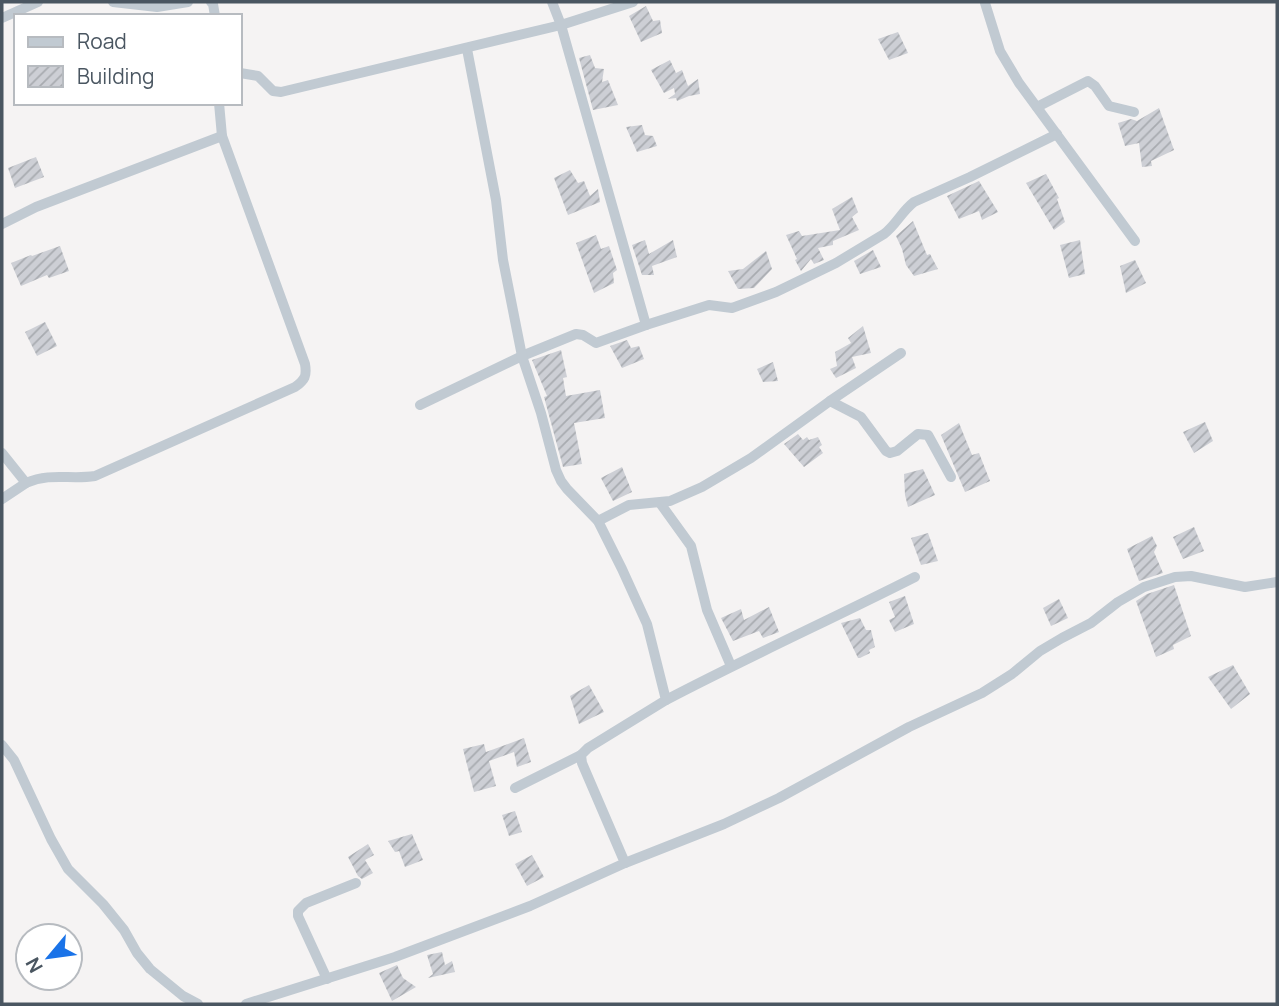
<svg xmlns="http://www.w3.org/2000/svg" width="1279" height="1006" viewBox="0 0 1279 1006" font-family="Manrope,sans-serif">
<style>
.building{fill:url(#building-hatch)}
.lines{fill:none;stroke-linecap:round;stroke-linejoin:round}
.street{stroke:#c1cad2;stroke-width:10}
</style>
<defs>
<pattern id="building-hatch" width="6" height="6" patternUnits="userSpaceOnUse" patternTransform="scale(1.75)"><rect width="6" height="6" fill="#cdcfd5"/><path d="M-1 1l2-2M0 6l6-6M5 7l2-2" fill="none" stroke="#a8abb0"/></pattern>
</defs>
<rect width="100%" height="100%" fill="#f5f3f3"/>
<!-- building -->
<g class="building">
<polygon points="646,6 653,21 660,20 662,33 641,42 629,16"/>
<polygon points="898,32 908,53 889,60 878,39"/>
<polygon points="590,55 595,68 604,69 602,82 608,80 618,105 593,110 579,58"/>
<polygon points="670,60 676,73 682,70 688,86 698,79 700,94 689,96 677,101 676,98 668,99 675,94 674,88 664,93 651,70"/>
<polygon points="1159,108 1174,150 1151,161 1152,166 1142,167 1139,143 1125,146 1118,123 1131,119 1137,121"/>
<polygon points="642,125 645,135 653,136 657,146 637,152 626,127"/>
<polygon points="36,157 44,177 15,188 8,168"/>
<polygon points="570,170 578,183 584,181 590,196 598,189 600,202 568,215 554,178"/>
<polygon points="1046,174 1059,198 1057,199 1065,222 1054,230 1026,183"/>
<polygon points="979,181 998,212 982,220 979,211 959,219 947,196"/>
<polygon points="852,197 858,212 852,217 859,230 833,241 833,245 818,248 824,260 814,264 811,259 801,271 795,260 797,259 786,235 799,231 802,236 840,230 832,209"/>
<polygon points="913,221 927,255 930,254 938,269 914,276 906,265 902,249 896,236"/>
<polygon points="596,235 601,249 609,246 617,270 613,273 614,283 594,293 576,243"/>
<polygon points="645,240 649,254 673,240 677,257 652,266 654,275 642,275 632,245"/>
<polygon points="1080,240 1085,274 1069,278 1060,245"/>
<polygon points="60,246 69,271 49,278 47,275 21,286 11,263 31,255 32,256"/>
<polygon points="873,250 881,267 860,274 854,261"/>
<polygon points="766,251 772,269 754,288 738,289 728,271 743,269"/>
<polygon points="1135,260 1146,283 1126,293 1120,266"/>
<polygon points="45,322 57,346 37,356 25,332"/>
<polygon points="863,326 871,353 852,357 856,368 836,378 830,369 837,366 835,352 851,343 848,338"/>
<polygon points="627,340 631,348 639,346 644,359 622,368 610,346"/>
<polygon points="561,350 567,377 563,378 566,396 600,390 605,418 574,423 582,464 563,467 544,397 547,396 532,360"/>
<polygon points="773,362 778,381 763,382 757,369"/>
<polygon points="1205,422 1213,441 1194,453 1183,432"/>
<polygon points="959,423 972,455 979,453 990,481 965,492 941,435"/>
<polygon points="798,434 803,440 807,437 809,440 818,437 822,445 819,447 823,453 804,467 784,444"/>
<polygon points="622,467 632,492 613,501 601,478"/>
<polygon points="923,469 935,495 908,507 905,495 904,474"/>
<polygon points="1194,527 1204,551 1183,559 1173,537"/>
<polygon points="928,533 938,561 921,565 911,538"/>
<polygon points="1152,536 1157,546 1154,552 1163,573 1139,581 1127,549"/>
<polygon points="1174,585 1191,636 1173,645 1174,649 1156,657 1136,601 1147,594"/>
<polygon points="905,596 914,624 895,632 889,620 895,617 889,602"/>
<polygon points="1059,599 1068,618 1051,626 1043,608"/>
<polygon points="769,607 779,632 763,638 759,631 733,641 721,618 741,609 744,620"/>
<polygon points="860,618 866,630 871,630 875,647 869,650 870,653 860,658 858,658 841,623"/>
<polygon points="1233,665 1250,694 1231,709 1208,677"/>
<polygon points="589,685 604,712 579,724 570,696"/>
<polygon points="524,738 531,762 517,767 514,752 489,761 496,786 474,792 463,749 484,744 486,752"/>
<polygon points="515,811 522,832 509,836 502,815"/>
<polygon points="412,834 423,860 405,867 399,851 395,852 388,841"/>
<polygon points="368,844 374,855 365,860 373,873 362,879 358,876 348,857"/>
<polygon points="532,855 544,877 527,886 515,864"/>
<polygon points="442,952 445,965 452,961 455,972 428,978 433,974 427,955"/>
<polygon points="397,965 403,978 416,987 392,1001 379,973"/>
</g>
<g class="lines">
<!-- street -->
<g class="street">
<polyline points="113,2 157,7 188,2"/>
<polyline points="211,2 213,4 215,16"/>
<polyline points="985,3 1000,51 1019,83 1135,241"/>
<polyline points="2,18 38,2"/>
<polyline points="240,73 258,76 273,91 281,92 561,25 633,2"/>
<polyline points="1037,107 1088,81 1095,86 1109,106 1134,112"/>
<polyline points="2,224 36,207 222,136"/>
<path d="M646 325 709 305 732 308 776 292 836 263 884 234C896 225 902 211 914 202L970 177 1057 134"/>
<polyline points="830,401 861,417 886,451 890,453 897,451 918,434 928,435 951,477"/>
<polyline points="420,405 522,356 576,334 583,335 596,343 646,325 561,25 552,2"/>
<path d="M2 453 26 483C52 472 69 480 95 476L295 387C305 380 307 376 305 364L222 136 219 103"/>
<polyline points="2,499 26,483"/>
<polyline points="660,503 691,546 707,610 731,666"/>
<polyline points="598,521 629,505 670,501 702,487 751,458 830,401 901,353"/>
<path d="M666 700C748 657 832 619 915 577"/>
<polyline points="2,745 14,760 51,839 68,869 103,904 124,930 137,953 150,969 183,996 198,1004"/>
<polyline points="515,788 581,755"/>
<polyline points="625,863 724,824 779,798 909,727 982,693 1012,674 1040,651 1062,638 1091,623 1118,602 1144,587 1175,577 1191,576 1245,587 1277,582"/>
<polyline points="327,979 298,916 298,911 306,903 356,883"/>
<polyline points="246,1004 395,957 530,906 625,863 582,763 581,755 588,748 666,700 647,624 622,569 598,521 567,489 561,481 556,470 541,413 522,356 503,260 496,200 467,49"/>
</g>
</g>
<!-- border -->
<rect width="1279" height="1006" fill="none" stroke="#4a5661" stroke-width="7"/>
<!-- legend -->
<rect x="14" y="14" width="228" height="91" fill="#ffffff" stroke="#b7bbc0" stroke-width="2"/>
<rect x="28" y="37" width="35" height="10" fill="#c1cad2" stroke="#b7bbc0" stroke-width="2"/>
<text x="77" y="49" font-size="21" fill="#4a5661">Road</text>
<rect x="28" y="66" width="35" height="21" fill="url(#building-hatch)" stroke="#b7bbc0" stroke-width="2"/>
<text x="77" y="84" font-size="21" fill="#4a5661">Building</text>
<!-- north arrow -->
<g transform="translate(49 957) rotate(241)"><circle r="33" fill="#ffffff" stroke="#b7bbc0" stroke-width="2"/>
<path d="M0-5L12 26L0 18L-12 26Z" fill="#1a73e8"/>
<text y="-10" font-size="19" font-weight="bold" text-anchor="middle" fill="#4a5661">N</text>
</g>
</svg>
